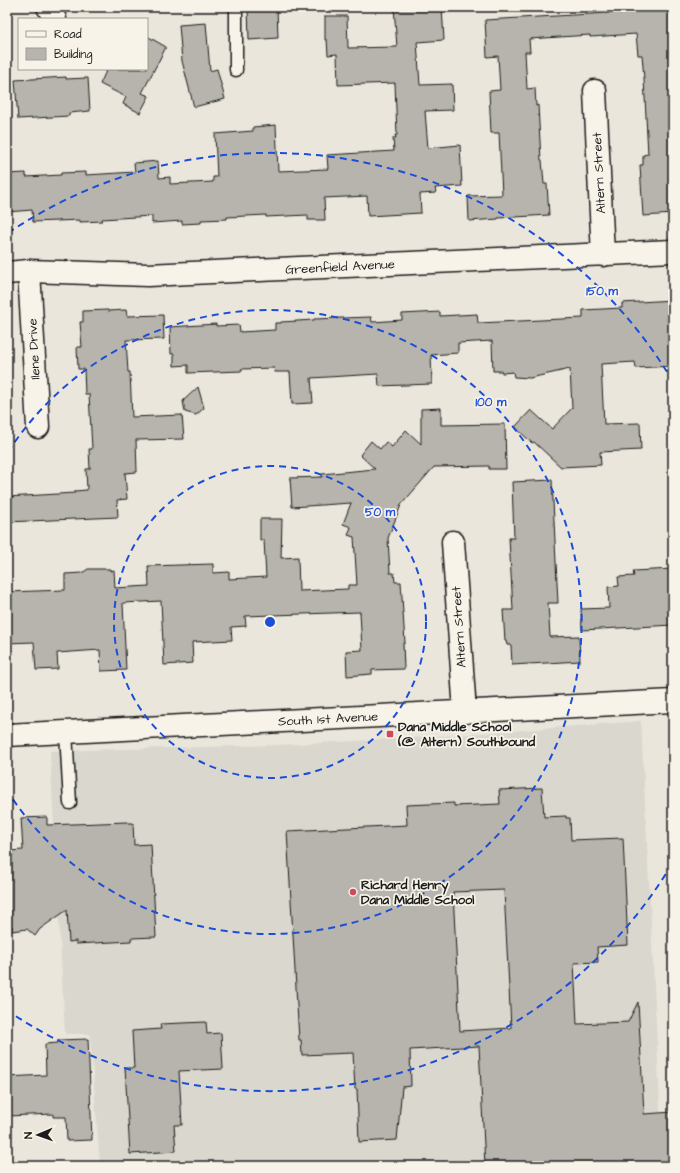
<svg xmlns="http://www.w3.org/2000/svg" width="680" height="1173" viewBox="0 0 680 1173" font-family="'Architects Daughter',sans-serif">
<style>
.built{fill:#dad7ce}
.building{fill:#b6b4ac;stroke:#1c1c1c;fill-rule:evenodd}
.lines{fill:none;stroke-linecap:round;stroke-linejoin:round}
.service-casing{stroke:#1c1c1c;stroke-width:15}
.minor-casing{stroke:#1c1c1c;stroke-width:25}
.service{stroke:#f7f3e8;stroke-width:12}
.minor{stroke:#f7f3e8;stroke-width:22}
.ring{fill:none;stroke:#1d4ed8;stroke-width:2;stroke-dasharray:7 5}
.poi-dot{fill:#d1495b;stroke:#f7f3e8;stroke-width:1.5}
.labels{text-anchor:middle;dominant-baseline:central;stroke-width:3.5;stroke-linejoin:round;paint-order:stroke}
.street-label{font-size:13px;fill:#1c1c1c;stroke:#f7f3e8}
.poi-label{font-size:13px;font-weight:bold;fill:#1c1c1c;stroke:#f7f3e8;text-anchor:start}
.centre{fill:#1d4ed8;stroke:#f7f3e8;stroke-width:2}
.ring-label{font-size:12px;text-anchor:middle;font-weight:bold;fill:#1d4ed8;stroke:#f7f3e8;stroke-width:3.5;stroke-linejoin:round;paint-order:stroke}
</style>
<rect width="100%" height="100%" fill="#eae6dc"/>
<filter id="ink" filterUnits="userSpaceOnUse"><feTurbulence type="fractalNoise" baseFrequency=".025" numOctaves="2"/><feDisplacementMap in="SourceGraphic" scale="8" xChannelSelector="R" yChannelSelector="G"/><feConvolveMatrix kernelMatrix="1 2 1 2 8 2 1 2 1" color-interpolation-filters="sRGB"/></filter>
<g filter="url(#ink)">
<!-- built -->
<polygon class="built" points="641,721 663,1166 140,1166 139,1163 100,1164 90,1034 65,1034 50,751 277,745 431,737"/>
<!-- building -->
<g class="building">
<polygon points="248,7 277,7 278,38 249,40"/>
<polygon points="394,7 442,7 444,40 417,42 420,85 452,84 453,110 425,111 428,148 460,145 462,186 435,188 436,193 420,194 421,213 368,216 367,196 324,198 325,220 308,220 308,215 266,217 266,215 227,217 227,219 201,220 201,223 182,224 182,221 152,223 152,216 102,219 102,221 80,222 80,220 33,222 32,210 7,212 7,174 26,173 26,177 61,175 61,173 86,172 86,175 135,172 134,163 158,161 159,178 170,177 170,184 213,182 213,177 217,177 215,134 253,131 253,127 276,125 278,171 328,169 327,155 394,151 393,138 396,138 395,135 397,135 395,83 338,85 337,54 328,55 327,40 325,40 325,16 347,16 348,48 397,47"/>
<polygon points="609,7 658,7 658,11 673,10 673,214 643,216 640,165 643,165 643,155 648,154 644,79 642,55 638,55 636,34 590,37 590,35 529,39 530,52 525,52 527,89 535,88 536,106 538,105 541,160 542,160 544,184 547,184 549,215 498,218 498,219 469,221 468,196 502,195 499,133 491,133 489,91 500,90 498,56 487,57 485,20 609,13"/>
<polygon points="206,23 210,71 217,69 225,99 194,107 182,61 179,25"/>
<polygon points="147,36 166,47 142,93 149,96 140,113 123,104 126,97 100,84 107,69 147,69"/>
<polygon points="66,77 66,79 88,78 90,111 69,113 69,116 18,119 15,80"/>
<polygon points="673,300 673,366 636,368 635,362 601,364 604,424 640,423 641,450 600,452 601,465 561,467 534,442 532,443 515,427 531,410 552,429 572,408 570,369 530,378 514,377 513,372 502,373 502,371 493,371 492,341 458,343 458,353 431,355 432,384 379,386 378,374 311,378 313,403 292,404 290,372 275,372 274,368 241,369 242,371 188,373 188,365 174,366 174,354 171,354 170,327 216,324 216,326 239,325 240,332 275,330 275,323 281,323 281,322 314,320 314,319 371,317 372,322 402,320 402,314 440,312 440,316 477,314 478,323 583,318 583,310 622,308 622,303"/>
<polygon points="108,310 108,311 126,310 127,316 163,315 164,339 126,340 128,372 130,372 132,417 182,415 184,439 136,440 137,472 125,473 127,499 117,500 118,517 7,522 7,497 75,493 75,491 87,490 86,469 90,469 89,449 92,449 89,394 85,394 84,369 78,369 77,347 82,347 80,322 83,322 83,311"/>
<polygon points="198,387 204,408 196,415 185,412 183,401"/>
<polygon points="441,408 441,425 505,424 506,469 489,469 489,466 434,467 401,505 388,538 390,573 394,573 395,582 401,582 405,643 403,643 404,669 372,670 372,674 347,676 346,651 362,650 360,612 245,616 246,626 231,627 232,640 192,642 193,663 164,665 161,601 123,603 126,670 101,671 100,650 57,653 58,669 36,670 34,642 7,643 7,592 65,590 65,574 82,573 88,569 110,569 110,571 114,570 115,588 149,586 148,566 213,564 213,573 229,572 229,579 266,577 264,540 260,540 260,519 282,519 281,558 298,557 299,591 348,589 348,585 357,585 354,537 348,535 351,527 343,524 351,503 292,507 290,478 322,477 322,474 375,469 360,455 371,441 380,449 386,442 392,447 406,430 421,444 421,409"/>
<polygon points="552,480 558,603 548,603 550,637 579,636 580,661 512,665 511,645 507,645 506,641 505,641 503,610 513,610 509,538 514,538 512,482"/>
<polygon points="673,569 673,625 582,630 581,609 609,608 608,587 619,586 618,577 634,576 633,571"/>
<path d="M542 788 544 817 566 816V818H570L571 840 623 838 628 945 597 947 598 962 574 963 577 1024 628 1022 638 1002 644 1114 673 1112V1162L647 1163V1166H485L479 1046 410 1050 411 1086 402 1087 397 1140 359 1142 357 1089H355L353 1053 302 1055 301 1040H299L287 831 407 825 406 805 454 803V806L500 804 499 790ZM504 890 511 1028 460 1031 453 892Z"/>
<polygon points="47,817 47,825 127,822 128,823 133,823 134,845 151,844 156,937 131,938 131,941 76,944 76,941 69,942 67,910 40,929 35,936 27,929 12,931 12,926 7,927 7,856 10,856 9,851 23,850 21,818"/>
<polygon points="206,1022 207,1034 221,1033 223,1069 179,1071 182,1125 174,1125 176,1151 130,1154 125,1068 134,1068 132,1031 161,1029 160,1024"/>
<polygon points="88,1039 92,1140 67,1141 66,1117 53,1117 53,1114 7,1116 7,1077 46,1075 45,1044 58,1043 58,1040"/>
</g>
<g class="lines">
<!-- service casing -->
<g class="service-casing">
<g id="service">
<polyline points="236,70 236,7"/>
<polyline points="66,732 70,803"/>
</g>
</g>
<!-- minor casing -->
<g class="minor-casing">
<g id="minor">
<polyline points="48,7 55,19"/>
<polyline points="595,91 603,255"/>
<polyline points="29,271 38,427"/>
<polyline points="7,273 29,271 148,275 673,251"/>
<polyline points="453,542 465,712"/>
<polyline points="7,735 673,701"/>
</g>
</g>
<!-- service -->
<use href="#service" class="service"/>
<!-- minor -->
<use href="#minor" class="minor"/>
</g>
</g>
<!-- distance rings -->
<g class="ring">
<circle cx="270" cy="622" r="156"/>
<path d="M8 452A312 312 0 1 1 8 792"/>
<path d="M672 864A469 469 0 0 1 8 1011M8 233A469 469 0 0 1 672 380"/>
</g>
<!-- markers -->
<g class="poi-dot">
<rect x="386" y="730" width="8" height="8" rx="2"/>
<circle cx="353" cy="892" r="4"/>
</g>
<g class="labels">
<!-- street labels -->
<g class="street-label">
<text transform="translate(599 173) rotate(-93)">Altern Street</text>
<text transform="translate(340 267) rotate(-3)">Greenfield Avenue</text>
<text transform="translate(34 349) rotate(-93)">Ilene Drive</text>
<text transform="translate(459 627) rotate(-94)">Altern Street</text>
<text transform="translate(328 719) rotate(-3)">South 1st Avenue</text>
</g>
<!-- poi labels -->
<g class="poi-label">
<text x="398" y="727">Dana Middle School<tspan x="398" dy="15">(@ Altern) Southbound</tspan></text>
<text x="361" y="885">Richard Henry<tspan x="361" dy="15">Dana Middle School</tspan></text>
</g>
</g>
<circle cx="270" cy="622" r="6" class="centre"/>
<g class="ring-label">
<text x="602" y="295">150 m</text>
<text x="491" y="406">100 m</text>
<text x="380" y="516">50 m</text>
</g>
<!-- margin -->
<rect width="680" height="1173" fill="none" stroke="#f7f3e8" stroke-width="24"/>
<rect x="12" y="12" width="656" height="1149" fill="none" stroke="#1c1c1c" stroke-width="1.5" filter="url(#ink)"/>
<!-- legend -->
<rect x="18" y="18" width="130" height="52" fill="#f7f3e8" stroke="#9f9d96"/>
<rect x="26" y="31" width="20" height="6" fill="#f7f3e8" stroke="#9f9d96"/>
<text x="54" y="38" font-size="12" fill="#1c1c1c">Road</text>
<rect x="26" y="48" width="20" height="12" fill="#b6b4ac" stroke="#9f9d96"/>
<text x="54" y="58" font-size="12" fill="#1c1c1c">Building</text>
<!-- north arrow -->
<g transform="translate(38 1135) rotate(268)" stroke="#f7f3e8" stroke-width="3" paint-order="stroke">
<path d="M0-3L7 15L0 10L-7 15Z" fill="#1c1c1c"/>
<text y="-6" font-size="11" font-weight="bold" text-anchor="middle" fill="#1c1c1c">N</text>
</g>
</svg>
